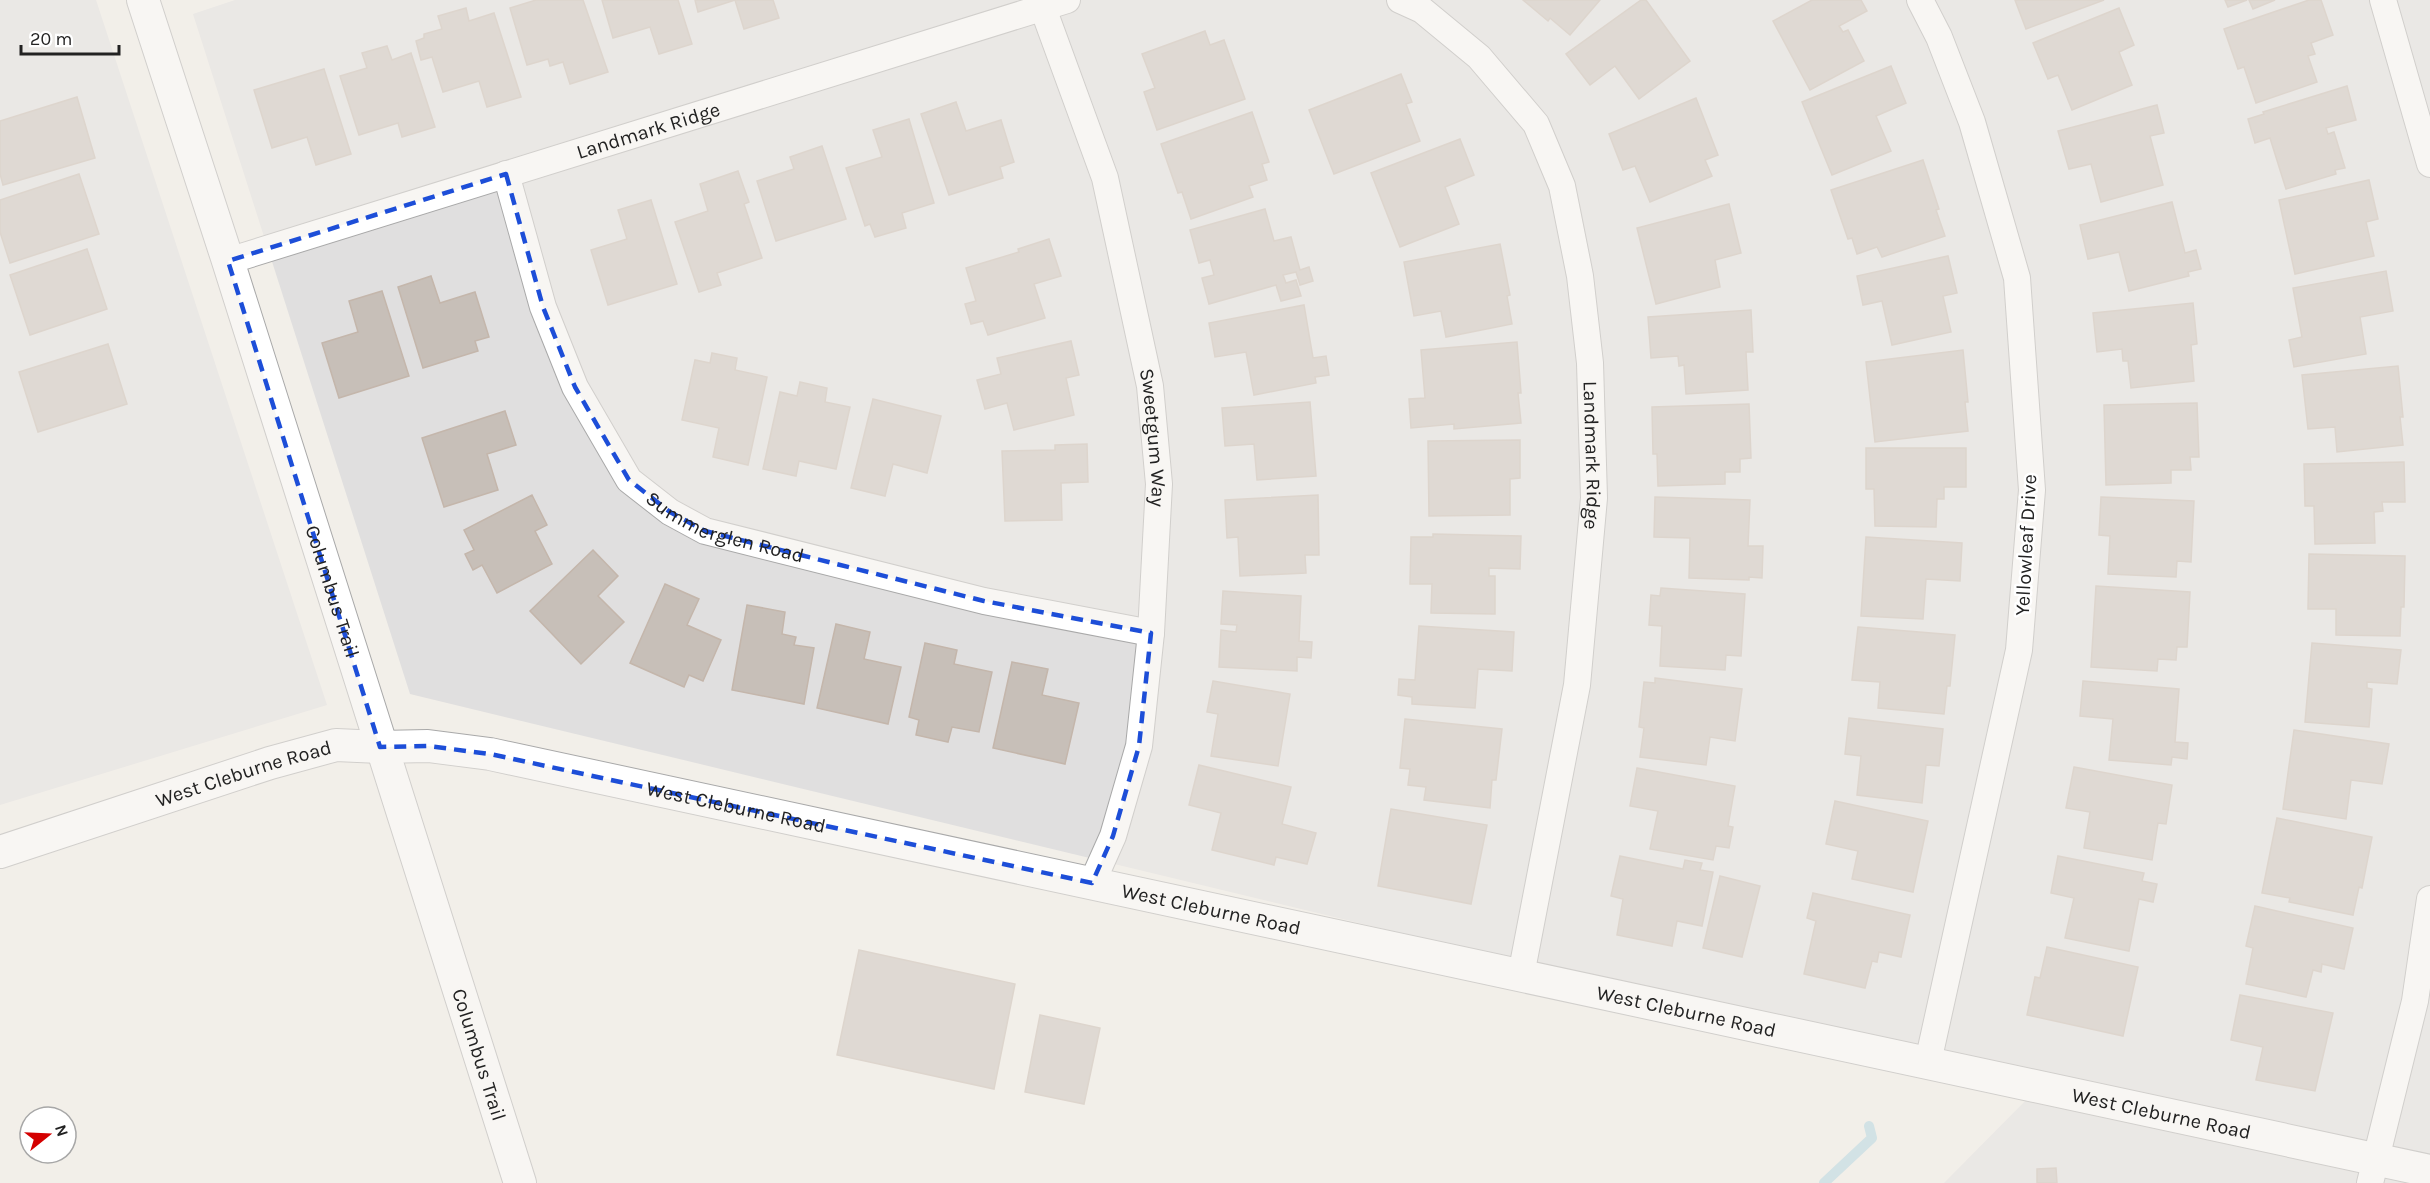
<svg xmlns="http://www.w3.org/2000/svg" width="2430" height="1183" viewBox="0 0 2430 1183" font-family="Karla,sans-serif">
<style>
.residential{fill:#e0dfdf}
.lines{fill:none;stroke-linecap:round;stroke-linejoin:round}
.stream{stroke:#aad3df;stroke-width:10}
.building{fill:#c7bfb8;stroke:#c4b6ab;stroke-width:1.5}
.minor-casing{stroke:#a9a9a9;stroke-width:28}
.tertiary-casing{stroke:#a9a9a9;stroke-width:34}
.minor{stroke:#fff;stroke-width:26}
.tertiary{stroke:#fff;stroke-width:32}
.marked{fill:none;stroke:#1d4ed8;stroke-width:4.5;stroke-dasharray:12 8;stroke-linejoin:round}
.labels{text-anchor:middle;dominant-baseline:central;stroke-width:5;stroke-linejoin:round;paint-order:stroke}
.street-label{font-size:20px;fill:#222;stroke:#fff}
</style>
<rect width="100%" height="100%" fill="#f2efe9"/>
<!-- residential -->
<g class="residential">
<polygon points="0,0 96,0 327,705 0,805"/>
<polygon points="235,0 2430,0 2430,1183 1944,1183 2039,1087 410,694 193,14"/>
</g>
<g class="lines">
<!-- stream -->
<polyline class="stream" points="1824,1183 1872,1138 1869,1126"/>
</g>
<!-- building -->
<g class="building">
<polygon points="536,0 583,0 608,72 570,84 563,62 550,66 548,59 527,65 510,8"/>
<polygon points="602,0 678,0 692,44 659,54 650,27 613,38"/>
<polygon points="695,0 773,0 779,18 744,29 735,0 698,12"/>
<polygon points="1523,0 1600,0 1570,35 1550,18 1548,21"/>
<polygon points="1641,0 1646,0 1690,61 1639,99 1615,66 1590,85 1566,54"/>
<polygon points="1812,0 1861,0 1867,11 1839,26 1843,32 1848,30 1864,61 1810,90 1773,21"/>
<polygon points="2015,0 2104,0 2026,29"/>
<polygon points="2225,0 2247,0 2228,7"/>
<polygon points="2249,0 2275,0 2253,9"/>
<polygon points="2309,0 2321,0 2333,35 2311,43 2315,54 2308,56 2317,82 2256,103 2244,67 2238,69 2224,29"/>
<polygon points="466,8 469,21 494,13 521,97 487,107 479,81 443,92 432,57 421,60 416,41 424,38 424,34 442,29 438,16"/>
<polygon points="2119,8 2134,45 2119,52 2132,85 2072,110 2058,75 2048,79 2033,43"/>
<polygon points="1205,31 1210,45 1224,40 1245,99 1157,130 1144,92 1155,88 1142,54"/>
<polygon points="387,46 392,60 411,53 435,127 402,137 398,123 359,135 340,76 367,68 362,53"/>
<polygon points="1891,66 1906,103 1876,116 1891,151 1832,175 1802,102"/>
<polygon points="324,69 351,154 316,165 307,137 272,148 254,90"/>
<polygon points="1401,74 1412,102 1406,104 1420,141 1334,174 1309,110"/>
<polygon points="2347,86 2356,120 2326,128 2328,134 2334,132 2345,168 2335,170 2336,174 2286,189 2270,138 2255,143 2248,119 2264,114 2263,112"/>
<polygon points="77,97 95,158 3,185 0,174 0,121"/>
<polygon points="1696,98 1718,155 1705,160 1712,176 1650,202 1635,166 1623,170 1609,134"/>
<polygon points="956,102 966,131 1001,120 1014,162 1000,167 1003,178 949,195 921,114"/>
<polygon points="2157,105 2164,133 2150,136 2163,185 2101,202 2091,164 2069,169 2058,131"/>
<polygon points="1252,112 1269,162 1262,164 1267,180 1249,186 1253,197 1191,219 1182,192 1178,193 1161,144"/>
<polygon points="909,119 934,203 902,213 906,228 875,237 870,224 865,226 846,168 882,157 873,130"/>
<polygon points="1460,139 1474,175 1445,187 1459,224 1400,247 1371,173"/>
<polygon points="822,146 846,219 776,241 757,181 794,169 790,157"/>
<polygon points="1923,160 1939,209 1936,210 1945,236 1882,257 1877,247 1857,254 1852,238 1848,239 1831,190"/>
<polygon points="738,171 749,202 744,204 762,258 717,273 721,285 699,292 675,222 708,211 700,184"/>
<polygon points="79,174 99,234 10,263 0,232 0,200"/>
<polygon points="2369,180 2378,219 2366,222 2374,256 2295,274 2279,200"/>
<polygon points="651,200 677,284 608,305 591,250 627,239 618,210"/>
<polygon points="2172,202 2185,253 2196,250 2201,269 2188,272 2189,276 2129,291 2119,252 2088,259 2080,225"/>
<polygon points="1729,204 1741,253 1715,260 1720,287 1656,304 1637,228"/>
<polygon points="1265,209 1274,241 1291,237 1300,270 1309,267 1313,281 1300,285 1296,272 1283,275 1286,283 1296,280 1301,296 1281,301 1276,285 1209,304 1202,278 1214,275 1210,260 1199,263 1190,230"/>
<polygon points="1049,239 1061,276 1034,284 1045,318 988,335 983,321 971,324 965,304 976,301 966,268 1019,252 1018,249"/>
<polygon points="1500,244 1510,295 1507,296 1512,324 1446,337 1441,311 1414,316 1404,262"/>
<polygon points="87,249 107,309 30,335 10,275"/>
<polygon points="1948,256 1957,293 1943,296 1951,332 1892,345 1882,301 1863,305 1857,276"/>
<polygon points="2386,271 2393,311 2360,317 2366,354 2294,367 2289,340 2302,337 2293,288"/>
<polygon points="431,276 440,303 475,292 489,337 475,341 478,351 423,368 398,287"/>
<polygon points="382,291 409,376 339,398 322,343 358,332 349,301"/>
<polygon points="2193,303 2197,344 2191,345 2194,381 2131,388 2128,361 2123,361 2122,349 2097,352 2093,313"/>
<polygon points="1304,305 1313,358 1326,356 1329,375 1315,377 1316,383 1254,395 1246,352 1215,357 1209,323"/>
<polygon points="1751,310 1753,352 1746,352 1748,390 1686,394 1684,365 1679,366 1678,356 1651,358 1648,317"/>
<polygon points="1071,341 1079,375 1066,378 1074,415 1014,430 1007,403 985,409 977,380 1001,374 997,358"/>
<polygon points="1517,342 1521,393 1518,393 1521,423 1454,429 1454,424 1411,428 1409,399 1425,398 1421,350"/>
<polygon points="108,344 127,404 38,432 19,372"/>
<polygon points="1963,350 1968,402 1965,402 1968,431 1875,442 1866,362"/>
<polygon points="712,353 737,358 735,370 767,377 748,465 713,457 719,428 682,420 695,360 710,363"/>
<polygon points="2398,366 2403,417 2400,417 2403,445 2337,452 2335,427 2308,429 2302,375"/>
<polygon points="800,382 827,388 825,402 850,407 836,469 799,461 796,476 763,469 780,392 797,396"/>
<polygon points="873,399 941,416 927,473 893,464 885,496 851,488"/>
<polygon points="1310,402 1316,476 1257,480 1254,444 1225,446 1222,408"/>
<polygon points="2197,403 2199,457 2190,457 2191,470 2171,470 2171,483 2106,485 2104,405"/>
<polygon points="1749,404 1751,458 1740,459 1740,472 1725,472 1725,484 1658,486 1657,454 1653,454 1652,407"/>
<polygon points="505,411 516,445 487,454 498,490 444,507 422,438"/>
<polygon points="1520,440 1520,478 1510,479 1510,515 1429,516 1428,441"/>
<polygon points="1087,444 1088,482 1061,483 1062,520 1005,521 1002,451 1055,450 1055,445"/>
<polygon points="1866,448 1966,448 1966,487 1944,487 1944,499 1937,499 1936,527 1875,526 1874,489 1866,489"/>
<polygon points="2404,462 2405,502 2382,502 2383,511 2374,512 2375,543 2315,544 2314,506 2305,506 2304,464"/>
<polygon points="532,495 547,525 535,531 552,564 497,593 482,565 473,570 465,554 474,550 464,530"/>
<polygon points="1318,495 1319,555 1305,555 1306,573 1240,576 1238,537 1227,538 1225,500"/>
<polygon points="1655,497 1750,500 1748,546 1763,546 1762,578 1749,577 1749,580 1689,578 1690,538 1654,537"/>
<polygon points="2101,497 2194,501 2191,562 2177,561 2176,577 2108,574 2110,536 2099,535"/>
<polygon points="1433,534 1521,536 1520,569 1489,568 1489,576 1495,576 1495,614 1431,613 1432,584 1410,584 1411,537 1433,537"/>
<polygon points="1866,537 1962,543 1960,581 1926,579 1923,619 1861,616"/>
<polygon points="593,550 618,576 598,596 624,622 581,664 530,611"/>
<polygon points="2309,554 2405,556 2404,607 2401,607 2400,636 2336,635 2336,609 2308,609"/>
<polygon points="665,584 699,599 687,625 721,640 703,681 689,675 684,687 630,663"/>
<polygon points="2096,586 2190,592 2187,647 2177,647 2176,660 2158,659 2157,671 2091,667"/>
<polygon points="1661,588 1745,594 1741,656 1726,655 1725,670 1660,666 1662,626 1649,625 1651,595 1660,596"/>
<polygon points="1223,591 1301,596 1299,641 1312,642 1311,658 1297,657 1297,671 1219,667 1221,630 1236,632 1237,625 1221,624"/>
<polygon points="747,605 785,612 782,634 796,637 794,645 814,648 804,704 732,690"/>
<polygon points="836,624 870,632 864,659 901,667 888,724 817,708"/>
<polygon points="1419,626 1514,632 1512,671 1478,669 1475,708 1412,704 1412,697 1398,695 1399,679 1415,680"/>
<polygon points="1858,627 1955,635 1950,686 1947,686 1944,714 1878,708 1880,682 1852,680"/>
<polygon points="925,643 957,650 954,664 992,672 979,732 952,727 948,742 916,735 919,720 909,717"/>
<polygon points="2312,643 2401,650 2397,684 2367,682 2367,688 2372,689 2369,727 2305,722"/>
<polygon points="1012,662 1048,669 1042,695 1079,703 1065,764 993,748"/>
<polygon points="1655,678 1742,689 1735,741 1710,737 1706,765 1640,757 1644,728 1639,727 1644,682 1655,683"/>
<polygon points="1213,681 1290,694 1278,766 1211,756 1218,714 1207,712"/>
<polygon points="2083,681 2179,689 2175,742 2188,743 2187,759 2172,757 2171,765 2109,760 2113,719 2080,716"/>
<polygon points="1849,718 1943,729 1939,766 1926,765 1922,803 1857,795 1861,756 1845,754"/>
<polygon points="1405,719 1502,729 1496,780 1492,780 1490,808 1424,800 1426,787 1408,785 1410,769 1400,768"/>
<polygon points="2294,730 2389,744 2382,784 2351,780 2346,819 2283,809"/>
<polygon points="1199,765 1291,787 1282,824 1316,833 1307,864 1276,857 1274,865 1212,850 1221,813 1189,805"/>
<polygon points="2074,767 2172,785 2166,824 2158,823 2152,860 2084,848 2090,812 2066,808"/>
<polygon points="1637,768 1735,786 1728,826 1733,827 1729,848 1716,846 1713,860 1650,849 1658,811 1630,806"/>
<polygon points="1835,801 1928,821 1913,892 1852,879 1858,851 1826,844"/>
<polygon points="1391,809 1487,825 1471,904 1378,886"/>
<polygon points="2277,818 2372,837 2362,888 2359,887 2353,915 2289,902 2290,898 2262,893"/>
<polygon points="1620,856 1683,869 1685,860 1702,863 1700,870 1713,872 1702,926 1677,921 1672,946 1617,935 1623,899 1611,896"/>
<polygon points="2058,856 2144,873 2142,881 2157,884 2153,902 2139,899 2129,951 2065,938 2074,898 2051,893"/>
<polygon points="1720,876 1760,886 1742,957 1703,948"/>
<polygon points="1813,893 1910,915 1901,957 1879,952 1877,962 1872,961 1865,988 1804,974 1816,921 1807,918"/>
<polygon points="2255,906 2353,928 2344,969 2322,964 2321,972 2313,970 2306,997 2246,984 2253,948 2246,946"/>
<polygon points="2047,947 2138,967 2123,1036 2027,1015 2035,977 2040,978"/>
<polygon points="859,950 1015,984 994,1089 837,1055"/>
<polygon points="2240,995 2333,1013 2315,1091 2256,1080 2263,1047 2231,1040"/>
<polygon points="1040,1015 1100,1028 1084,1104 1025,1092"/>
<polygon points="2056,1168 2057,1183 2037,1183 2037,1169"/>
</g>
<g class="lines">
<!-- minor casing -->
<g class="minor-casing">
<g id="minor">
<path id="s1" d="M1040 0 1105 178 1150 386 1159 484 1151 633 1139 746 1113 836 1092 883"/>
<path id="s2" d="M1400 0 1422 10 1479 57 1536 124 1562 186 1580 276 1590 363 1594 498 1577 685 1521 975"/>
<polyline points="1920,0 1939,37 1972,122 2017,278 2032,490 2019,650 1928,1062"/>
<polyline points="2383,0 2430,164"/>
<path id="s3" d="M506 174 543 307 575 387 629 480 670 512 705 531 984 601 1151 633"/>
<path id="s4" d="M228 261 1067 0"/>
<polyline points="2370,1183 2415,1001 2430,899"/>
</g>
</g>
<!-- tertiary casing -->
<g class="tertiary-casing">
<g id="tertiary">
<path id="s5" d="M143 0 228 261 520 1183"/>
<path id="s6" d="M0 852 270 763 336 745 380 747 428 746 490 754 2430 1171"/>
</g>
</g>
<!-- minor -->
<use href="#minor" class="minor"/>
<!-- tertiary -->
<use href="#tertiary" class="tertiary"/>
</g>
<!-- marked area -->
<path d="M0 0H2430V1183H0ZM506 174 543 307 575 387 629 480 670 512 705 531 984 601 1151 633 1139 746 1113 836 1092 883 490 754 428 746 380 747 228 261Z" fill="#f2efe9" fill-opacity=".55" fill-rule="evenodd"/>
<path class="marked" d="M506 174 543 307 575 387 629 480 670 512 705 531 984 601 1151 633 1139 746 1113 836 1092 883 490 754 428 746 380 747 228 261Z"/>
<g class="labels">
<!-- street labels -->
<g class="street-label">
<text stroke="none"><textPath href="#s4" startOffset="440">Landmark Ridge</textPath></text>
<text stroke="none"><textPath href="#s1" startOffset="454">Sweetgum Way</textPath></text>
<text stroke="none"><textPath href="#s2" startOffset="525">Landmark Ridge</textPath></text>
<text stroke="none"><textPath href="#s3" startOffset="441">Summerglen Road</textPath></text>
<text transform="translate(2026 545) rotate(-87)">Yellowleaf Drive</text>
<text stroke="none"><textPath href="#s5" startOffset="621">Columbus Trail</textPath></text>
<text stroke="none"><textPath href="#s6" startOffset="256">West Cleburne Road</textPath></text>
<text stroke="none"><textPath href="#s6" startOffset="759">West Cleburne Road</textPath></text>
<text stroke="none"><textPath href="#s6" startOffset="1245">West Cleburne Road</textPath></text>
<text stroke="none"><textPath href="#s6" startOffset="1731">West Cleburne Road</textPath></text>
<text stroke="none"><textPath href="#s5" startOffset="1107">Columbus Trail</textPath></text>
<text stroke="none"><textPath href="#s6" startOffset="2217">West Cleburne Road</textPath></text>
</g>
</g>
<!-- north arrow -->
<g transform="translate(48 1135) rotate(72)"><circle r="28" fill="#ffffff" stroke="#a7a7a7" stroke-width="1.5"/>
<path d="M0-4.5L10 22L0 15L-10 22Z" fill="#d40000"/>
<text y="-9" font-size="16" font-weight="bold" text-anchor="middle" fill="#222222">N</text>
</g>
<!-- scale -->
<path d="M21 45v9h98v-9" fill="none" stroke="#222222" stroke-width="3"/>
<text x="30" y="45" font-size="18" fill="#222222" stroke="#ffffff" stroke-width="4.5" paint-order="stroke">20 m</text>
</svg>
